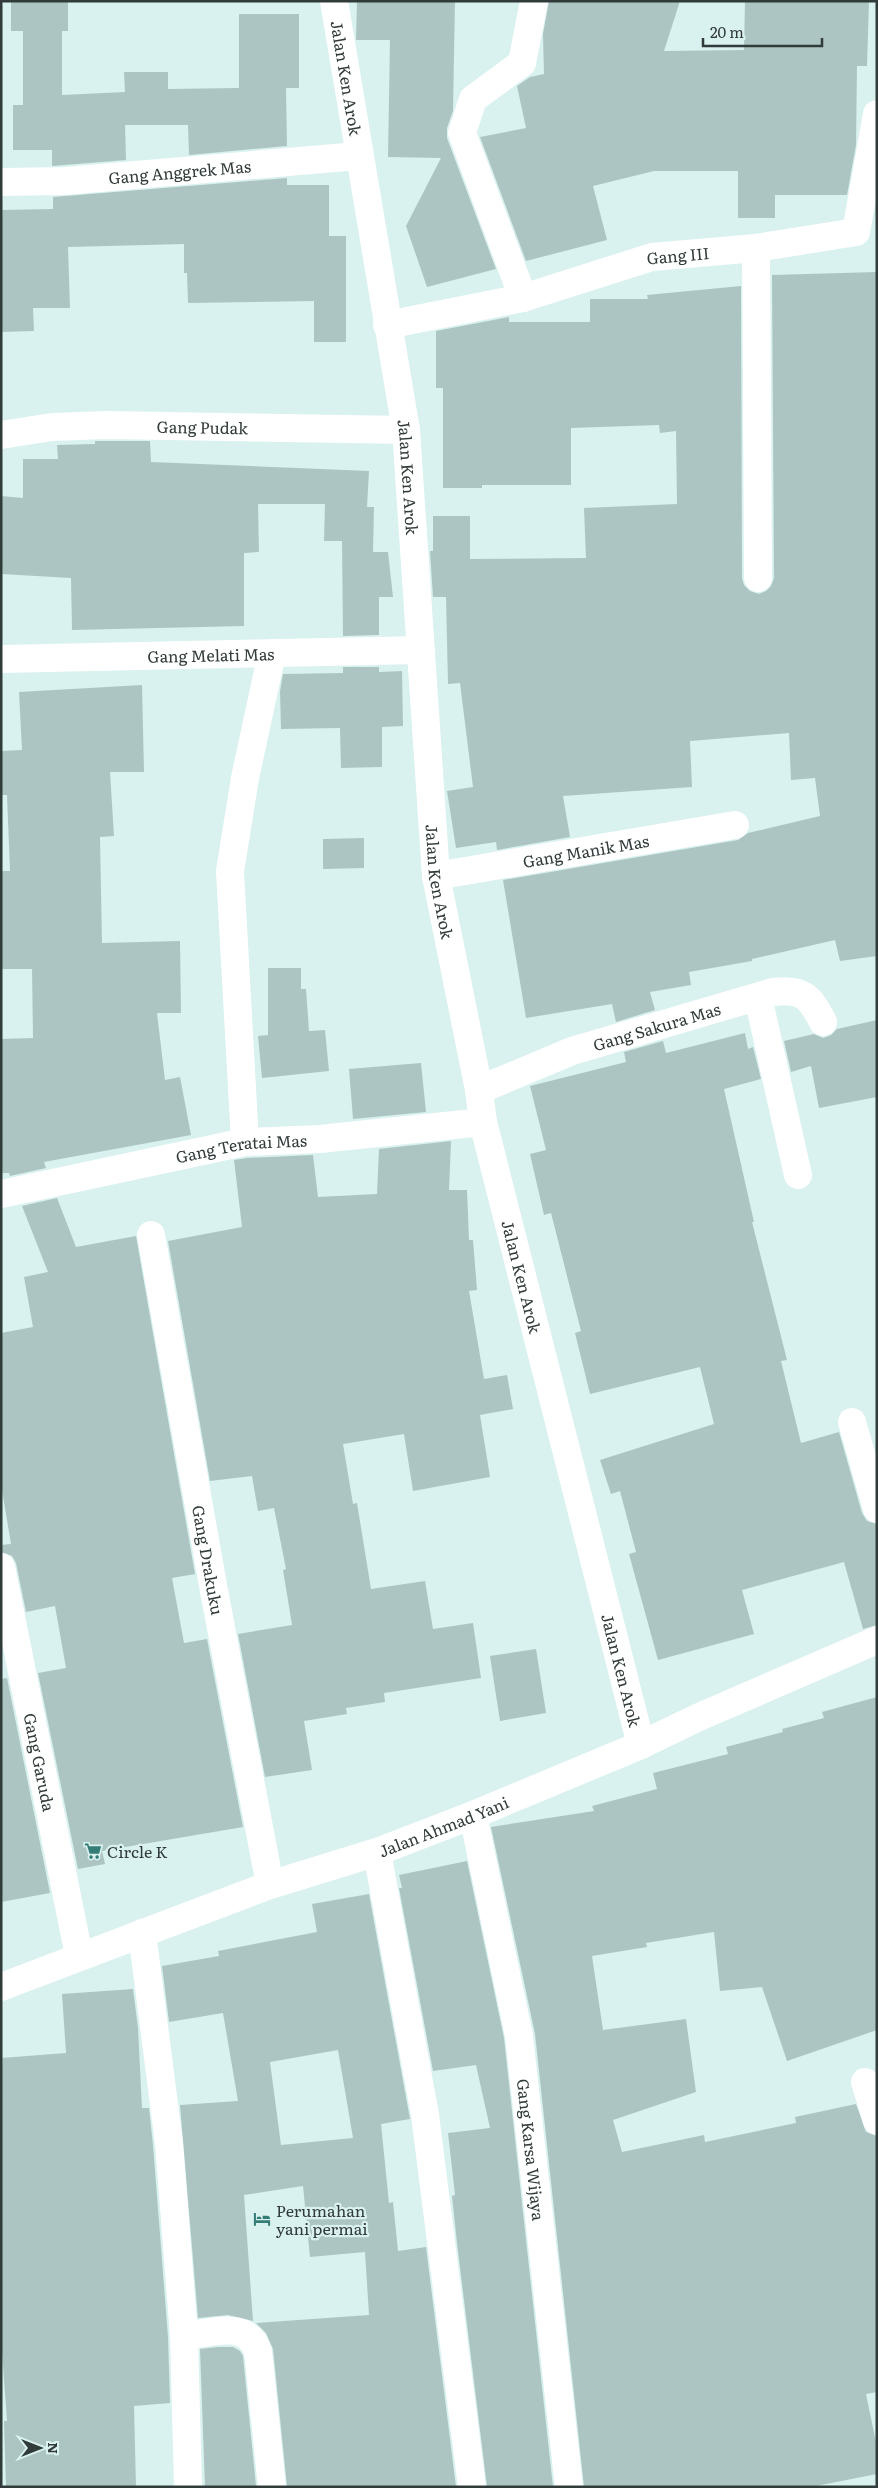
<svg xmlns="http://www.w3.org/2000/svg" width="878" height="2488" viewBox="0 0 878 2488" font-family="Literata,serif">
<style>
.building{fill:#adc5c2;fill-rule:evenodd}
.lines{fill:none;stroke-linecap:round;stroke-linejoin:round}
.minor{stroke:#fff;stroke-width:28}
.major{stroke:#fff;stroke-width:28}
.labels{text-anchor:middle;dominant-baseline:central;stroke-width:4.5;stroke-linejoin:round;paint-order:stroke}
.street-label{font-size:16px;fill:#313b3a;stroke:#d9f1ef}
.poi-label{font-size:16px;fill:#313b3a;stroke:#d9f1ef;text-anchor:start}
</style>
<rect width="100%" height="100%" fill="#d9f1ef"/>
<!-- building -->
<g class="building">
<polygon points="11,1 68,1 68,31 62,31 62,95 125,92 124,72 168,72 168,89 239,88 239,14 299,14 299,88 286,88 287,146 189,155 188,125 125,125 126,160 52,166 52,150 13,150 13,105 23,105 23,31 11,31"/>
<polygon points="357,1 455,1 453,111 447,128 447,138 496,269 427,287 406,226 441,158 388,157 390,40 356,40"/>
<polygon points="549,1 680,1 664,51 744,50 745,1 869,1 867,66 857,66 856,145 847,195 775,195 775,218 738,218 738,171 654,171 593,186 607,240 526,261 480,137 526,128 517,86 530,77 544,74 543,34"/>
<polygon points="287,178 287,185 329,185 329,236 346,236 346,342 314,342 314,301 188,303 187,273 184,273 184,244 68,247 70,308 33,308 34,331 1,332 1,210 53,209 53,197"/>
<polygon points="877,272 877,956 840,961 835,940 752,959 752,961 689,972 691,985 650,992 655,1010 616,1022 612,1004 526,1018 503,880 738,840 748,833 820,816 815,778 791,780 789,733 690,741 692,787 563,796 570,837 497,850 496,842 456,848 447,791 473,787 460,683 448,684 446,597 433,597 430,551 433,551 433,516 470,516 470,559 586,558 584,508 677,504 676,431 660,433 659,425 571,428 571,485 482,485 482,488 443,488 443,388 436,388 436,331 509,317 509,322 590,322 590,299 648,299 647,295 741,286 742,578 744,585 750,591 759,594 766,591 771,586 774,578 772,275"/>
<polygon points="95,441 150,441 151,462 369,471 367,507 374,507 373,552 388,552 393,597 379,597 379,635 343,636 342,541 324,541 325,504 258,504 259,552 244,553 244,626 72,630 71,578 1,574 1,496 23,498 23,459 58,459 57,445 95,444"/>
<polygon points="343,667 379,667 379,672 402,671 403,726 382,727 382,767 341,768 340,728 281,729 280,691 283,674 343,673"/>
<polygon points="142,685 144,772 110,772 114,836 100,837 102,943 180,941 181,1013 157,1013 165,1080 180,1077 191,1135 44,1162 46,1168 10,1176 9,1173 1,1173 1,1039 33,1038 32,969 1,969 1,871 10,871 7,795 1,795 1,751 22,750 19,692"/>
<polygon points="364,838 364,868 323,869 323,839"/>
<polygon points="268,968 301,968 301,989 306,989 309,1031 325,1030 329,1071 262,1078 258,1036 268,1035"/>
<polygon points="877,1020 877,1097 819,1108 811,1066 791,1072 784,1041 814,1034 823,1038 831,1035 837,1029"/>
<polygon points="745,1033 748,1049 753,1047 761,1079 724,1089 754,1222 752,1222 787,1360 781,1361 801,1443 839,1432 862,1513 867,1521 877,1524 877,1625 863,1629 844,1562 742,1590 754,1634 658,1660 629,1554 636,1552 620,1491 611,1494 600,1460 714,1424 700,1367 590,1394 575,1333 581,1331 551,1213 544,1215 530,1154 546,1150 530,1086 626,1062 624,1052 663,1041 666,1053"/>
<polygon points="421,1063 426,1112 353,1119 349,1069"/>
<polygon points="451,1141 449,1190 467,1190 469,1240 473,1240 477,1290 469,1291 484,1379 507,1375 513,1409 480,1415 490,1477 413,1491 404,1434 343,1444 353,1504 357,1503 371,1589 425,1581 433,1629 473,1623 481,1678 384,1693 385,1702 346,1708 347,1714 304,1721 312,1770 265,1777 238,1634 292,1625 283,1570 286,1569 274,1508 258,1511 252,1476 210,1481 168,1241 242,1227 234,1160 247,1158 313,1155 318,1197 377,1194 379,1149"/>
<polygon points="57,1198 76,1247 136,1236 195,1574 172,1578 184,1643 207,1639 243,1827 102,1851 105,1864 78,1869 38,1673 66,1668 55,1606 26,1612 16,1563 12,1556 1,1552 1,1545 11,1544 1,1484 1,1333 33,1327 24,1277 48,1272 22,1206"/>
<polygon points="536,1649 546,1713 500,1721 490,1656"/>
<polygon points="7,1678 50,1893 1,1902 1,1679"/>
<polygon points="877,1697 877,2030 787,2061 762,1987 720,1991 714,1932 646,1943 647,1947 592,1956 603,2030 686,2019 696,2092 613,2120 622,2152 704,2135 705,2142 796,2123 795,2117 856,2104 866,2132 877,2136 877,2392 866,2394 877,2447 877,2474 811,2487 584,2487 535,2034 491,1827 594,1811 592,1806 657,1789 653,1773 728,1754 726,1747 783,1732 782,1729 824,1718 822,1712"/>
<polygon points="467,1861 504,2038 553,2487 487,2487 457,2243 452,2196 455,2195 448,2133 490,2128 476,2065 433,2071 399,1888 402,1888 399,1875"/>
<path d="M369 1894 410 2119 381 2124 389 2203 393 2202 398 2251 426 2247 456 2487H287L273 2349 266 2333 256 2323 369 2315 365 2252 310 2257 303 2186 244 2195 253 2321 228 2315 198 2318 180 2105 238 2101 223 2013 169 2022 162 1966 219 1956 218 1951 317 1932 312 1904ZM338 2050 353 2138 281 2145 270 2062Z"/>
<polygon points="133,1989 138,2028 142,2108 149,2108 153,2145 168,2337 170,2403 134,2406 136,2487 6,2487 4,2421 7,2421 1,2338 1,2058 66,2053 62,1994"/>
<polygon points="218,2347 233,2347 240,2351 243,2356 256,2486 205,2487 200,2349"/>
</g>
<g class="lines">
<!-- minor -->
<g class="minor">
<path id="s1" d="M334 1 406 430 436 876 479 1090 483 1122 641 1745"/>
<path id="s2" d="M1 182 65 181 358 156"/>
<polyline points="756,248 758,578"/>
<polyline points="523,298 462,133 473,99 522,63 534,1"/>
<path id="s3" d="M387 325 523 298 652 257 756 248 856 232 877 114"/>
<path id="s4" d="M1 435 52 427 107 425 406 430"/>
<path id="s5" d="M1 659 421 650"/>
<path id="s6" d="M436 876 735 825"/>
<polyline points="758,997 798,1175"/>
<path id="s7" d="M479 1090 572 1051 773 992C803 988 810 997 823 1022"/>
<polyline points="245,1142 230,871 245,778 272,653"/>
<path id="s8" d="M1 1194 245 1142 320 1139 483 1122"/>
<path id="s9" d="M151 1235 214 1591 270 1885"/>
<polyline points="852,1422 877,1509"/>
<path id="s10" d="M1 1567 79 1956"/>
<path id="s11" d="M473 1815 519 2036 569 2487"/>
<polyline points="377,1852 425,2115 472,2487"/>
<polyline points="142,1933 169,2143 184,2336 188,2487"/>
<polyline points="865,2082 877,2121"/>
<path d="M184 2336C210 2333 247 2319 258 2351L272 2487"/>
</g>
<!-- major -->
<path class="major" id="s12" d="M1 1987 270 1885 377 1852 473 1815 641 1745 699 1717 877 1640"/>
</g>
<!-- icons -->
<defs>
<g id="supermarket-bare" transform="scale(1.35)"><path d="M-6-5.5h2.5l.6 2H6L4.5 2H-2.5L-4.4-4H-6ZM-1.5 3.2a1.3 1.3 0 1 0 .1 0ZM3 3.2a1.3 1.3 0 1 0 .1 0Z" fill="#347c76" stroke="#d9f1ef" stroke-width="2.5" paint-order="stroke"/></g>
<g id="hotel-bare" transform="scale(1.35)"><path d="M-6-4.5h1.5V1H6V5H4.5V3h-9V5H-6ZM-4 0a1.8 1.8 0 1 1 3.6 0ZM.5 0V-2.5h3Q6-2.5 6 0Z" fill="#347c76" stroke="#d9f1ef" stroke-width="2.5" paint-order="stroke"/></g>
</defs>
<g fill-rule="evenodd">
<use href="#supermarket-bare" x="93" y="1851"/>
<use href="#hotel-bare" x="262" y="2219"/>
</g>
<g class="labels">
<!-- street labels -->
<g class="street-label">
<text stroke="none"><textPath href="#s1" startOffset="78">Jalan Ken Arok</textPath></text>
<text stroke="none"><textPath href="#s2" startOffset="179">Gang Anggrek Mas</textPath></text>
<text stroke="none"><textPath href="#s3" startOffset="300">Gang III</textPath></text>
<text stroke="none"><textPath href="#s4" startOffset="202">Gang Pudak</textPath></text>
<text stroke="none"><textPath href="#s1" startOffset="482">Jalan Ken Arok</textPath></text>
<text stroke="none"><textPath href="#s5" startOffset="210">Gang Melati Mas</textPath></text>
<text stroke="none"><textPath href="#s6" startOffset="152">Gang Manik Mas</textPath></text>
<text stroke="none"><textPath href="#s1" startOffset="888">Jalan Ken Arok</textPath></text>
<text stroke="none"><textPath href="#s7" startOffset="189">Gang Sakura Mas</textPath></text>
<text stroke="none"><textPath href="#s8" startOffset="245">Gang Teratai Mas</textPath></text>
<text stroke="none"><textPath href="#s1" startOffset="1292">Jalan Ken Arok</textPath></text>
<text stroke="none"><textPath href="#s9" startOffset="330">Gang Drakuku</textPath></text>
<text stroke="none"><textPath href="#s1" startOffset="1698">Jalan Ken Arok</textPath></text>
<text stroke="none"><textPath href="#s10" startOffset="199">Gang Garuda</textPath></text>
<text stroke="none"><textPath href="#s12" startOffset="471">Jalan Ahmad Yani</textPath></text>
<text stroke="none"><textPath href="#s11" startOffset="340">Gang Karsa Wijaya</textPath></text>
</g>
<!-- poi labels -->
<g class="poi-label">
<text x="107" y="1851">Circle K</text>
<text x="276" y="2210">Perumahan<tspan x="276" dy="18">yani permai</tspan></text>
</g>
</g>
<!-- border -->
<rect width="878" height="2488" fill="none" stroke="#313b3a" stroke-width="5"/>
<!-- north arrow -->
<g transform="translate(40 2448) rotate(90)" stroke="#d9f1ef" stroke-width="4" paint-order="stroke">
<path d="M0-4L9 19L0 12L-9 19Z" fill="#313b3a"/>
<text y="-8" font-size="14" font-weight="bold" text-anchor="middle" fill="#313b3a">N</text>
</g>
<!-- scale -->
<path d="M703 38v8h119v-8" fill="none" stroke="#313b3a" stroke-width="2.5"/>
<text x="710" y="38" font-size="15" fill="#313b3a" stroke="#d9f1ef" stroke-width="4" paint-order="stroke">20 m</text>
</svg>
